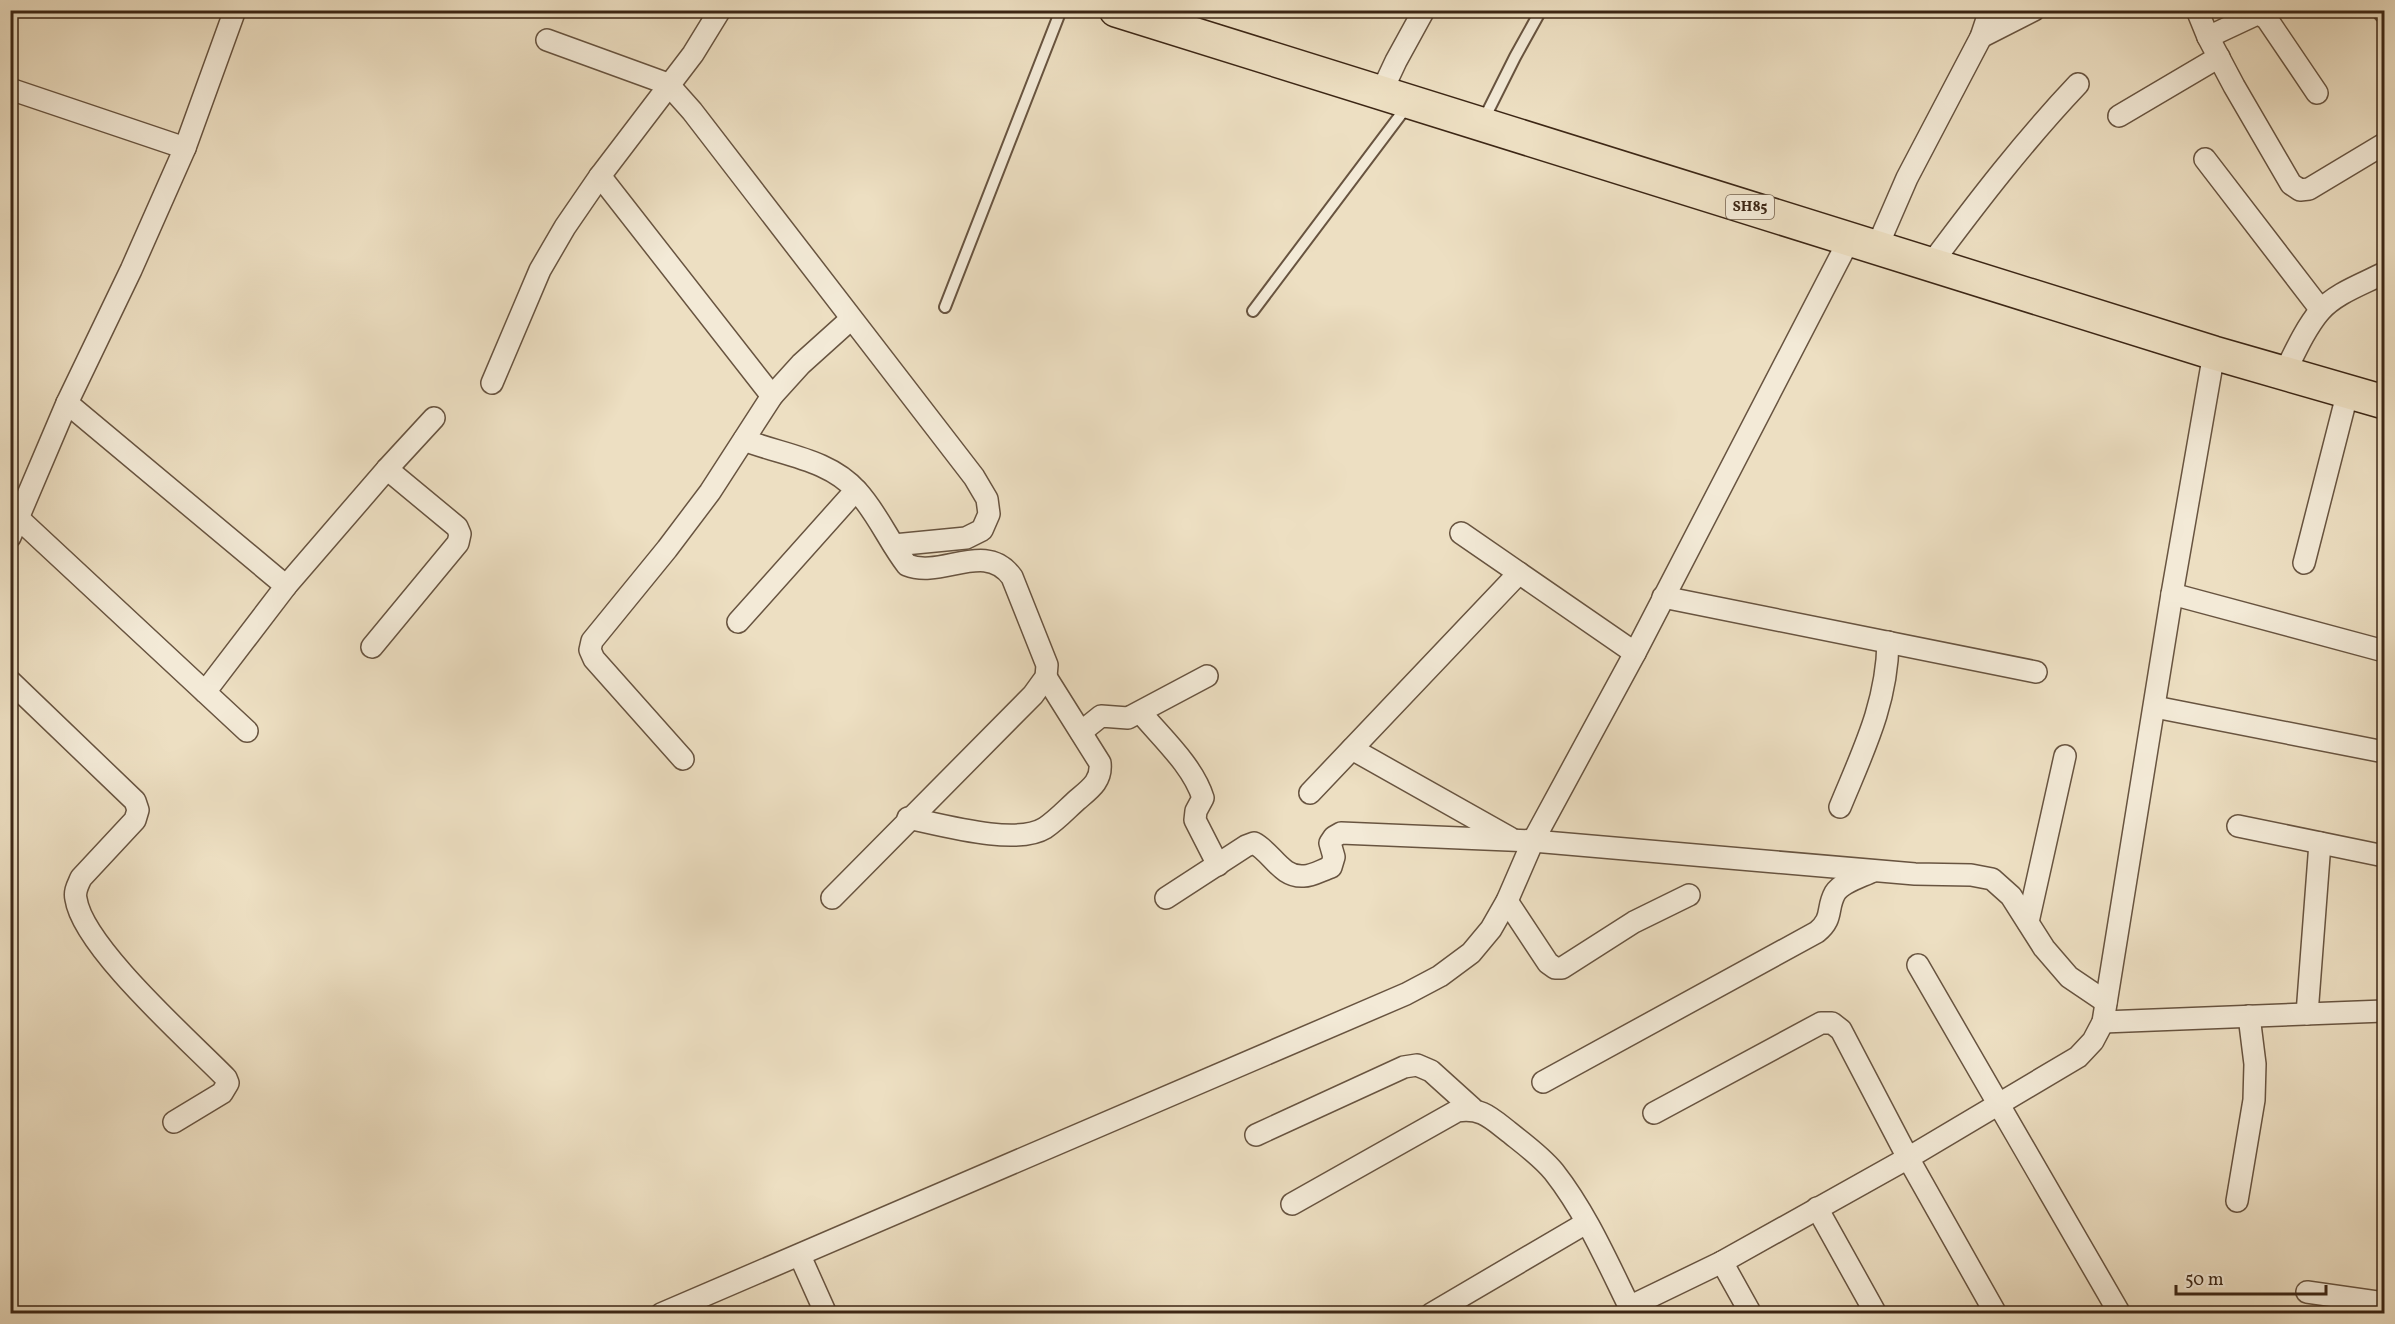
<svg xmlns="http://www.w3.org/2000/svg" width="2395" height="1324" viewBox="0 0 2395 1324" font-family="Vollkorn,serif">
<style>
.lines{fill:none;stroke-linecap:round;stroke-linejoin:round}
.lane-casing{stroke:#685440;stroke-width:14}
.street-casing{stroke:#685440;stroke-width:24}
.primary-casing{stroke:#3c2615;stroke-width:36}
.lane{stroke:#f3ead7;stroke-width:10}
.street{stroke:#f3ead7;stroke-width:21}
.primary{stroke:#eddfc2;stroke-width:33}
.labels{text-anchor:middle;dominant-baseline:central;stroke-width:6;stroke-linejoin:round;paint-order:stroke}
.shield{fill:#f3ead7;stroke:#73614f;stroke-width:1.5}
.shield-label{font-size:15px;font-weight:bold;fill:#3c2615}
</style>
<rect width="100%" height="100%" fill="#eddfc2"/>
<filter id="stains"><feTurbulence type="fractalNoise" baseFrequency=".00333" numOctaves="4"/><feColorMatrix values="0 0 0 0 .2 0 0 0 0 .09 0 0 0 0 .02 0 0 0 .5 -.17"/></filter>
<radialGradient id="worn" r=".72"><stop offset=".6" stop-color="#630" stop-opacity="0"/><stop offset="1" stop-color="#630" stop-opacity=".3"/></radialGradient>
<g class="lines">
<!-- lane casing -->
<g class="lane-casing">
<g id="lane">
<polyline points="1483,121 1515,57 1541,10"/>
<polyline points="945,307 1061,10"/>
<polyline points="1253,311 1408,105"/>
</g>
</g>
<!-- street casing -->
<g class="street-casing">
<g id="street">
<polyline points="2197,10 2208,37 2234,86 2291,184 2300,190 2309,189 2384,144"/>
<polyline points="2383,10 2384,12"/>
<polyline points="1981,37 2034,10"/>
<polyline points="2208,37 2255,15 2261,15 2267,19 2317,93"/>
<polyline points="547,40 668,84 692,111 974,477 987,499 989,514 982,530 966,538 894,545"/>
<polyline points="10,89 185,148"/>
<polyline points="1381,93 1396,61 1424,10"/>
<polyline points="2119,116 2219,57"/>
<polyline points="2205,159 2321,310"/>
<polyline points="600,176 772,396"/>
<polyline points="1877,247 1907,178 1981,37 1990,10"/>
<path d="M1931 264C1978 201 2024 141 2078 84"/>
<path d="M2285 372C2295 352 2305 329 2320 311 2336 293 2363 284 2384 273"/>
<polyline points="492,383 540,270 565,227 600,176 693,54 720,10"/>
<polyline points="67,403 286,586"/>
<path d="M744 440C782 455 829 459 857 491 878 514 889 542 907 565 942 579 985 540 1012 577L1047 665 1046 677 1033 695 832 898"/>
<polyline points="18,518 247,731"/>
<polyline points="1461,533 1635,653"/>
<polyline points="10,537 67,403 131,270 185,148 235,10"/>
<polyline points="2304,563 2348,391"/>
<polyline points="2172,594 2384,651"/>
<polyline points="1663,597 2036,672"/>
<polyline points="738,622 856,490"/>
<polyline points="372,647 458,543 460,534 457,527 387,469"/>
<path d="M10 681 135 801 138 810 135 820 81 878C78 885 74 891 76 899 83 947 190 1041 226 1078L228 1083 222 1093 174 1122"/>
<polyline points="205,692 286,586 387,469 434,418"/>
<polyline points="2155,707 2384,752"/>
<path d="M1141 713C1162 738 1193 766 1203 798L1196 811 1195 820 1218 865"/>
<polyline points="1081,732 1101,716 1128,718 1207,676"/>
<polyline points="1352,749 1510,838"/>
<polyline points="683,759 594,659 590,650 592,641 667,549 710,492 772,396 801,364 851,319"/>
<polyline points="1310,793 1519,573"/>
<path d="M1840 807C1863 751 1887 704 1888 642"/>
<path d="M908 818C942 825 1016 846 1045 828 1057 820 1067 809 1077 800 1090 789 1102 781 1100 763L1046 677"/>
<polyline points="2238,826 2384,856"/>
<path d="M1166 898 1246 846 1254 843C1272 852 1281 878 1304 876 1312 876 1322 870 1331 867L1334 857 1330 843 1334 837 1341 833 1533 841 1915 874 1971 875 1992 879 2011 896 2044 948 2069 977 2106 1002"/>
<polyline points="1507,901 1548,963 1555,968 1562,968 1634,922 1689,895"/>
<polyline points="2028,922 2065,756"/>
<polyline points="1918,965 2120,1314"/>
<polyline points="2307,1014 2320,843"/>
<polyline points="2103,1022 2384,1011"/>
<path d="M1543 1082 1817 932C1834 918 1826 909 1835 893 1842 882 1861 877 1873 871"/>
<polyline points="1654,1113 1821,1023 1832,1023 1841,1030 1908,1158 1996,1314"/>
<polyline points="1256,1135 1404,1067 1417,1065 1431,1071 1472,1108"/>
<polyline points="2237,1201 2254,1100 2255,1064 2249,1016"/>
<path d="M1292 1204 1457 1111C1481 1107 1491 1118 1509 1132 1524 1144 1542 1157 1554 1172 1587 1214 1609 1266 1633 1314"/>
<polyline points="1817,1208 1876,1314"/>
<polyline points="800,1256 826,1314"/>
<polyline points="1722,1262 1751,1314"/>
<polyline points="2307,1292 2384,1303"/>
<polyline points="1629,1307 1722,1262 1908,1158 2078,1057 2093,1041 2103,1022 2172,594 2214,353"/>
<polyline points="661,1314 1406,994 1440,976 1471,953 1491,929 1507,901 1533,841 1635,653 1850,238"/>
<polyline points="1431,1314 1586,1223"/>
</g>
</g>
<!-- primary casing -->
<g class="primary-casing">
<polyline id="primary" points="1116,10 2214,353 2384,402"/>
</g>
<!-- lane -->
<use href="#lane" class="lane"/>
<!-- street -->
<use href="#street" class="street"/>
<!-- primary -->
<use href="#primary" class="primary"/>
</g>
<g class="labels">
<!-- shield labels -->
<rect class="shield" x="1726" y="195" width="48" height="24" rx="4.5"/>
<g class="shield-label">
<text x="1750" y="207">SH85</text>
</g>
</g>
<!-- margin -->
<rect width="2395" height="1324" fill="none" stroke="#eddfc2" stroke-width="36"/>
<rect x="12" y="12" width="2371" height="1300" fill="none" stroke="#3c2615" stroke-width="3"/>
<rect x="18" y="18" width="2359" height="1288" fill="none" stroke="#3c2615" stroke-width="1.5"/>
<!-- scale -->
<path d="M2176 1285v9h150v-9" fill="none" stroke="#3c2615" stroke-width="3"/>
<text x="2185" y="1285" font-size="18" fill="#3c2615" stroke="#f3ead7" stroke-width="4.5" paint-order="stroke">50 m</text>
<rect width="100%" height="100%" filter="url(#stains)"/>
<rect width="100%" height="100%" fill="url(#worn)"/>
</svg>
